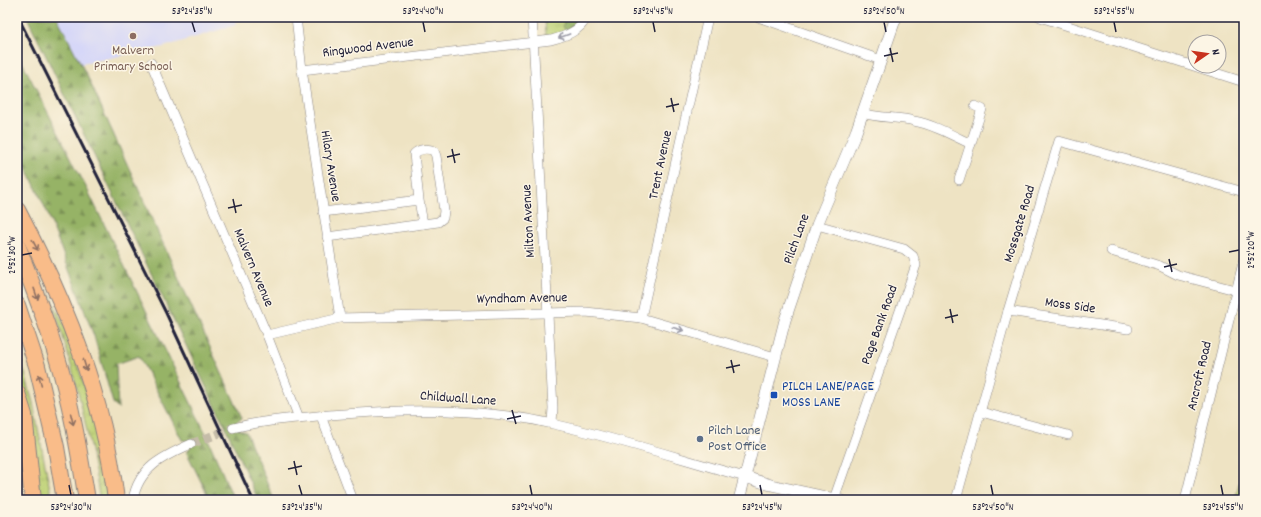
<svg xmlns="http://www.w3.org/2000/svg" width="1261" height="517" viewBox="0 0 1261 517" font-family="Dekko,sans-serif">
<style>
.built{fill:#d6d7f8}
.grass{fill:url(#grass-tufts);stroke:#707a58}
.forest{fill:url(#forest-firs);stroke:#5c6a50}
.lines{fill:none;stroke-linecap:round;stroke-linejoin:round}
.minor-tunnel{stroke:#c5bca8;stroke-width:9;stroke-dasharray:9 4.5;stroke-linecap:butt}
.minor-casing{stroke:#88827f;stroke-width:10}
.tertiary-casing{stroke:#88827f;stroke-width:12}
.motorway-casing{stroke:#88827f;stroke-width:18}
.minor{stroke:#fff;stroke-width:9}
.tertiary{stroke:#fff;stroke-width:11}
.motorway{stroke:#f9bc89;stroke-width:16}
.rail{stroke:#22223b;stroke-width:3}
.oneway{stroke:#9c9ca7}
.oneway2{stroke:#8e6f62}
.ticks{fill:none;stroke:#22223b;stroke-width:1.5}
.education-dot{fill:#8d6e63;stroke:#fcf5e5;stroke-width:1.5}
.transit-dot{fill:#1a4fb4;stroke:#fcf5e5;stroke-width:1.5}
.service-dot{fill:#5c6f8a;stroke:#fcf5e5;stroke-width:1.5}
.labels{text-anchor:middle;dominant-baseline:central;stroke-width:3;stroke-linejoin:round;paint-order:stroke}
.street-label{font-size:14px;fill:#22223b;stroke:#fcf5e5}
.education-label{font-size:14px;fill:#785e54;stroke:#fcf5e5}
.transit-label{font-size:14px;fill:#164399;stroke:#fcf5e5;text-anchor:start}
.service-label{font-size:14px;fill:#4e5e75;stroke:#fcf5e5;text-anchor:start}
.neatline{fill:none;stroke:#22223b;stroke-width:1.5}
.ticks-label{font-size:10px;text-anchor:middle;fill:#22223b}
</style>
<defs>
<pattern id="grass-tufts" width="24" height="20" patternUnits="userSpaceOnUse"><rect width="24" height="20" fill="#bed174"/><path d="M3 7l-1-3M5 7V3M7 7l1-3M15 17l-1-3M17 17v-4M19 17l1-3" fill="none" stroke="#a3b365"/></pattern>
<pattern id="forest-firs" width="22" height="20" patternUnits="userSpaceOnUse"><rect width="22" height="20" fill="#96b366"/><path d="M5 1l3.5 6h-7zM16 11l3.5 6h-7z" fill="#7a9155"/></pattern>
</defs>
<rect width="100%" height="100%" fill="#fcf5e5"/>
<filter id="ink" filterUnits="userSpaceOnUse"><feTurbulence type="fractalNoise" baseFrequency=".025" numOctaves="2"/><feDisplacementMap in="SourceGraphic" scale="8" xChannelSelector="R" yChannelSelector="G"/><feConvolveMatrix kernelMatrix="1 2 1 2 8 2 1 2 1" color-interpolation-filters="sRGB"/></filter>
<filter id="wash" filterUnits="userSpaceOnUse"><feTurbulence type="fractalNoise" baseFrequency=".012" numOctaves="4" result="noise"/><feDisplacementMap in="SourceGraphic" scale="16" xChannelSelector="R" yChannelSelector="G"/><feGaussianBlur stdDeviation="0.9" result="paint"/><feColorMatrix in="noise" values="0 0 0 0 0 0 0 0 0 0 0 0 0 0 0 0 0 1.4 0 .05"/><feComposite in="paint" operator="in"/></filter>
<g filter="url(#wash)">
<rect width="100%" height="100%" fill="#eee3c3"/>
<!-- built -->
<polygon class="built" points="57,17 235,17 236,25 163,47 81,64"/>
<!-- grass -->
<g class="grass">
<polygon points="545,17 583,17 562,34 546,37"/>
<path d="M48 290 67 331 96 424 110 500H100C88 427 72 360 48 290Z"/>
<polygon points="17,345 33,403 52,500 39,500 30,421 17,370"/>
<polygon points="1244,464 1244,500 1235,500"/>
</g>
<!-- forest -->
<g class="forest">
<polygon points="27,17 57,17 89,80 242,418 236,423 239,430 246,432 274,500 258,500 225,426"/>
<polygon points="570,17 583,17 566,31 563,26 564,22"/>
<polygon points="17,52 87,189 205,432 234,500 210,500 187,453 191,446 188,441 182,440 139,356 116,364 118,409 113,403 94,336 48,214 17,147"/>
</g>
</g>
<g filter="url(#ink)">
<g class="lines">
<!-- minor-tunnel -->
<polyline class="minor-tunnel" points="191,444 233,428"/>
<!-- minor casing -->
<g class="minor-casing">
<g id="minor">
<polyline points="296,17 302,70 340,318"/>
<polyline points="532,17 553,408 552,423"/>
<polyline points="758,17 881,60"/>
<polyline points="1040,17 1244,82"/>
<polyline points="151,63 267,335 299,418"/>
<path d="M302 70 551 40C566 36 580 31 587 17"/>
<path d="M862 113C881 119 897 116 914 121 934 125 952 135 971 144"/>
<polyline points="959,180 982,109 975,106"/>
<path d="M323 212 419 200 414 154C419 149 427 148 434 151L436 156 444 211 443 218 438 222 423 224 419 200"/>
<polyline points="817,225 904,249 913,256 916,265 834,499"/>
<polyline points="327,237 423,224"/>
<polyline points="1111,251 1160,266 1178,275 1235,290"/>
<polyline points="1008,311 1128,329"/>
<polyline points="641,318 708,17"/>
<polyline points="267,335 340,318 586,312 641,318 775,357"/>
<polyline points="981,412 1068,435"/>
<polyline points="321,416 353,500"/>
<path d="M233 428C265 420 297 418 329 415 403 409 480 407 553 424 617 438 681 459 745 477"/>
<path d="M133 500C138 468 164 456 191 444"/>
<polyline points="956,500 1008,311 1059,141 1244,192"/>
<polyline points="1185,500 1244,259"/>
</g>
</g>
<!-- tertiary casing -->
<g class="tertiary-casing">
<g id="tertiary">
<polyline points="745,477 771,485 840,500"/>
<polyline points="739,500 785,320 817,225 856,132 896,17"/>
</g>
</g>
<!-- motorway casing -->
<g class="motorway-casing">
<g id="motorway">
<path d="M17 210C65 301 104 397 116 500"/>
<path d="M17 245C31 281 45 317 56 354 71 402 79 451 87 500"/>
<polyline points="17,305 37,366 56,447 65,500"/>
<polyline points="17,393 24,415 33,500"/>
</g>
</g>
<!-- minor -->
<use href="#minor" class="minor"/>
<!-- tertiary -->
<use href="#tertiary" class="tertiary"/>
<!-- motorway -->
<use href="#motorway" class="motorway"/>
<!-- rail -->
<polyline class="rail" points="18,17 166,313 253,500"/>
</g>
<!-- one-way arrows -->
<defs><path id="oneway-shaft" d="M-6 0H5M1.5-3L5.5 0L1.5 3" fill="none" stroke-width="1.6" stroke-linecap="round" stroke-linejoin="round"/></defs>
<g class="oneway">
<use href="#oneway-shaft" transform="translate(564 36) rotate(160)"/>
<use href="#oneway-shaft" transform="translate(678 329) rotate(16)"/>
</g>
<g class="oneway2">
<use href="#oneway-shaft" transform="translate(35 245) rotate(62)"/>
<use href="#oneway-shaft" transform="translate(36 294) rotate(71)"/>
<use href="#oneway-shaft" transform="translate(85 365) rotate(73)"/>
<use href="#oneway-shaft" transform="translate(40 380) rotate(-103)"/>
<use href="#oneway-shaft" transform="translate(72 419) rotate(76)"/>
</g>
</g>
<!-- ticks -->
<path class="ticks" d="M192 22 195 32M423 22 425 32M653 22 655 32M884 22 886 32M1114 22 1116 32M890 48 893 62M884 56 898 53M671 98 674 112M666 107 679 104M452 149 455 163M447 157 460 154M233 199 236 213M228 208 242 205M1229 252 1239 250M22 255 32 253M1169 259 1172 272M1164 267 1177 264M950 309 953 323M945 318 958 315M731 360 734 373M726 368 740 365M512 410 516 424M507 419 521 416M294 461 297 475M288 469 302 466M69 485 71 495M299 485 302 495M530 485 532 495M760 485 762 495M991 485 993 495M1221 485 1223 495"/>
<!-- markers -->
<circle class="education-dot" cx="133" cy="36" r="4"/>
<rect class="transit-dot" x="770" y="391" width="8" height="8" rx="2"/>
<circle class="service-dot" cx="700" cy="439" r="4"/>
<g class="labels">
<!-- street labels -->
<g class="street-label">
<text transform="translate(368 48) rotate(-7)">Ringwood Avenue</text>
<text transform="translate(661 165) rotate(-78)">Trent Avenue</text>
<text transform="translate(330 166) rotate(81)">Hilary Avenue</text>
<text transform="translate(529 221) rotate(-93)">Milton Avenue</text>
<text transform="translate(1020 224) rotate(-73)">Mossgate Road</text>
<text transform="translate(797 239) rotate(-70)">Pilch Lane</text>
<text transform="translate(253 268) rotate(67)">Malvern Avenue</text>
<text transform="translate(522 299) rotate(-1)">Wyndham Avenue</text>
<text transform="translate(1070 306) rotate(8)">Moss Side</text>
<text transform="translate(880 325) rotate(-70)">Page Bank Road</text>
<text transform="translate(1200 376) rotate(-77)">Ancroft Road</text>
<text transform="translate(458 399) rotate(4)">Childwall Lane</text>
</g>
<!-- education labels -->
<g class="education-label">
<text x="133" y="51">Malvern<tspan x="133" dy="16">Primary School</tspan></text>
</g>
<!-- transit labels -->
<g class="transit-label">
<text x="782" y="387">PILCH LANE/PAGE<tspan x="782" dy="16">MOSS LANE</tspan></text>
</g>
<!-- service labels -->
<g class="service-label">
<text x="708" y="431">Pilch Lane<tspan x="708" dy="16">Post Office</tspan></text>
</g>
</g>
<!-- margin -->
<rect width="1261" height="517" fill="none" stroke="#fcf5e5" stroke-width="44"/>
<!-- north arrow -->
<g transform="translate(1207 54) rotate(77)"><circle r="19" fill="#fcf5e5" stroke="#a5a1a1"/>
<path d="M0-3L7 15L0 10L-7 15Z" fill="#c8321e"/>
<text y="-6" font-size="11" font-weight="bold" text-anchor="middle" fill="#22223b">N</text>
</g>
<rect x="22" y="22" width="1217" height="473" class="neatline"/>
<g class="ticks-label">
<text x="192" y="14">53°24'35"N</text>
<text x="423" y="14">53°24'40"N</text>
<text x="653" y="14">53°24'45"N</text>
<text x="884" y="14">53°24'50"N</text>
<text x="1114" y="14">53°24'55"N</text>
<text transform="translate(1250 250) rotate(-90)" y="4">2°52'20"W</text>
<text transform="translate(11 255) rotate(-90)" y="4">2°52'30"W</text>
<text x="71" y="510">53°24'30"N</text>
<text x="302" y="510">53°24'35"N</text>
<text x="532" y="510">53°24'40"N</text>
<text x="762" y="510">53°24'45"N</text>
<text x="993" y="510">53°24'50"N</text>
<text x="1223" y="510">53°24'55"N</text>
</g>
</svg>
